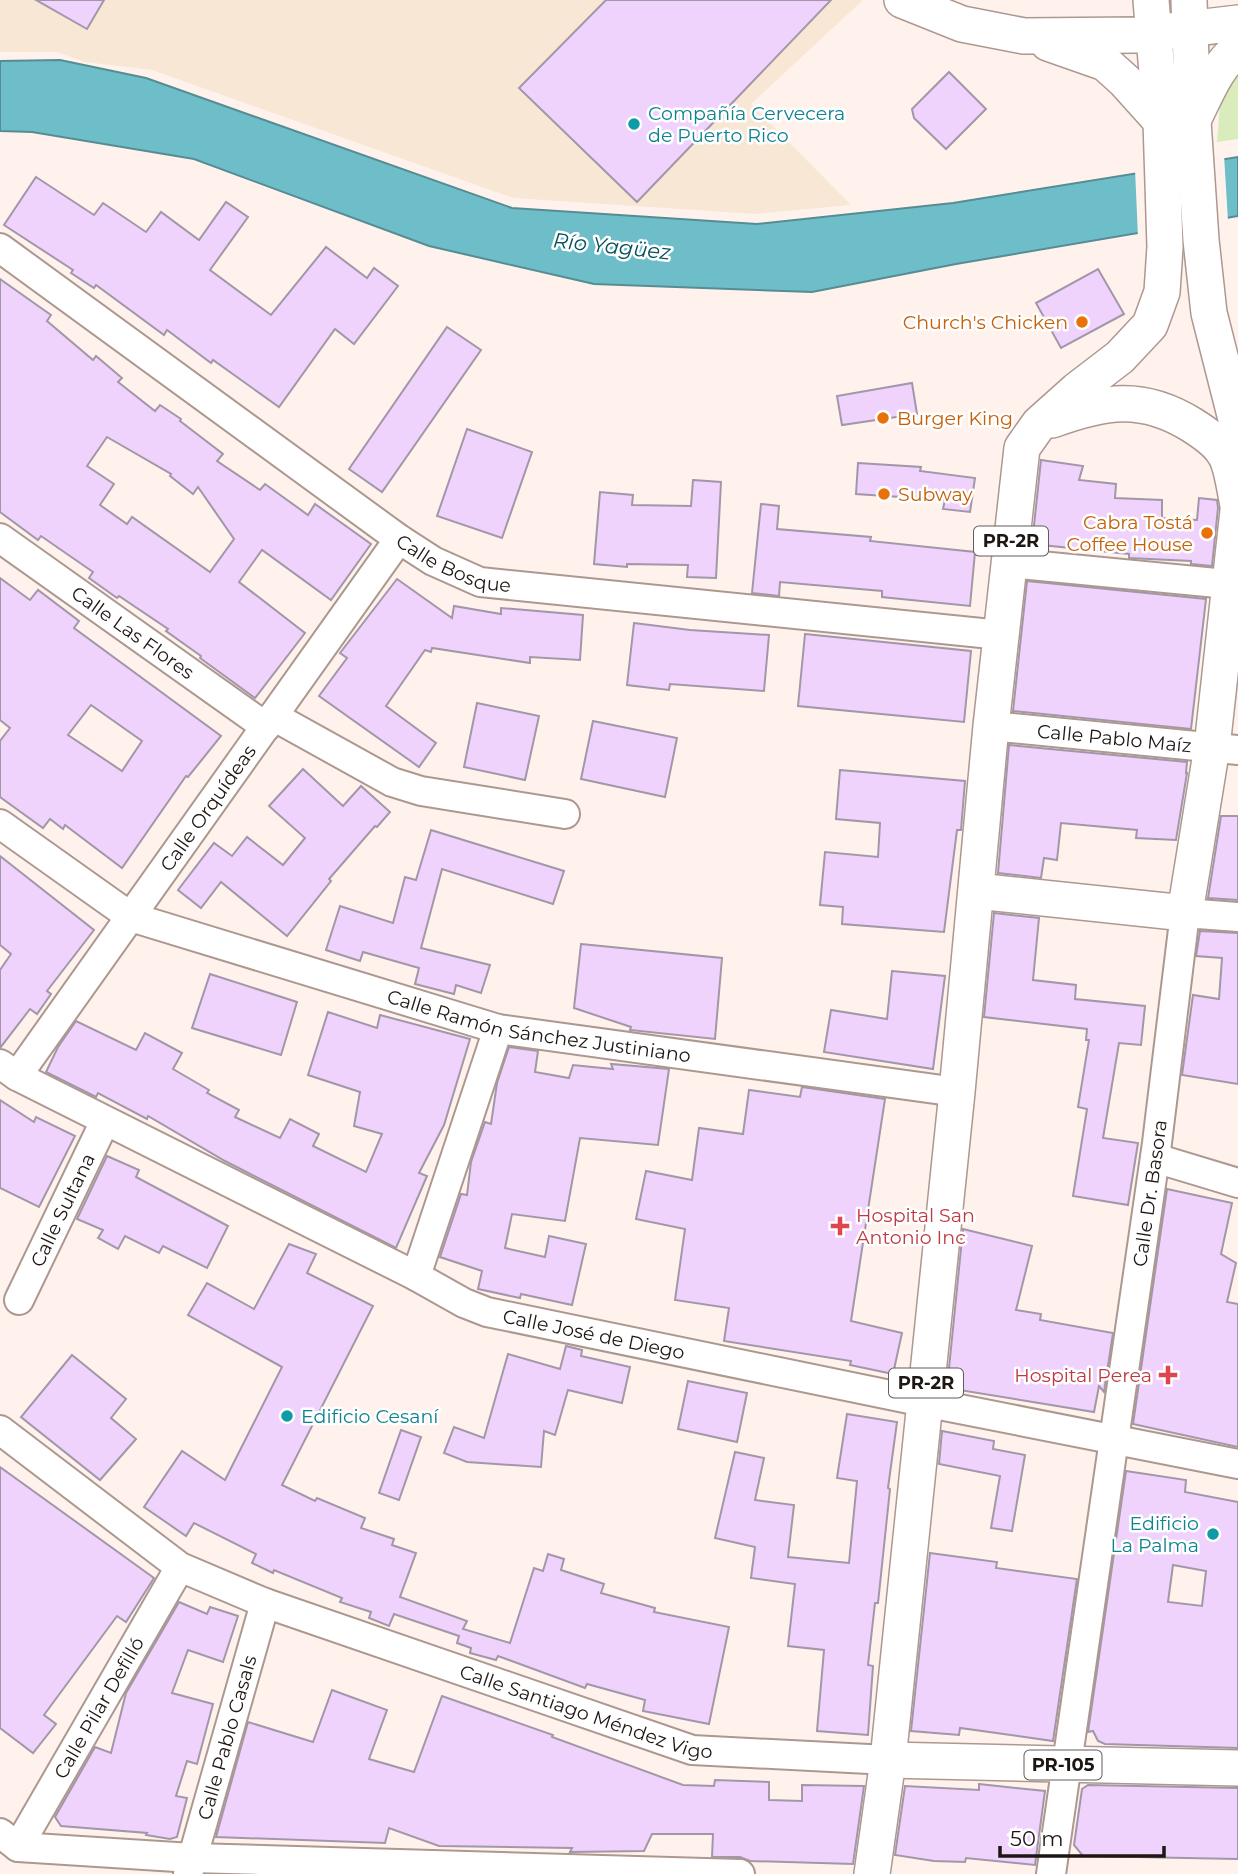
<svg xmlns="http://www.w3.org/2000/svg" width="1238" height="1874" viewBox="0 0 1238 1874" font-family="Montserrat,sans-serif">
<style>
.industrial{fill:#f9e7d6}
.green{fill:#daecbc}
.water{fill:#6ebeca;stroke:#568c93;stroke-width:2}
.pier{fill:#fff2ec}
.building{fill:#efd3fd;stroke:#a297a8;stroke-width:2;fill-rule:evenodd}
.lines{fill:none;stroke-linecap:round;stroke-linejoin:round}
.minor-casing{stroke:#ad9890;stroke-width:32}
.major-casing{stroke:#ad9890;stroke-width:38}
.minor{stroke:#fff;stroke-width:28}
.major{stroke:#fff;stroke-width:35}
.culture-dot{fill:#0f9aa8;stroke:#fff;stroke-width:2.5}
.food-dot{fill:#e8710a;stroke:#fff;stroke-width:2.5}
.health-dot{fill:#e0444e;stroke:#fff;stroke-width:2.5}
.labels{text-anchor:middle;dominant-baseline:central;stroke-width:5;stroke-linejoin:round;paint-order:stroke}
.shield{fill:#fff;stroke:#615c5a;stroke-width:2}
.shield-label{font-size:18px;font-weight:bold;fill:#1d1613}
.culture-label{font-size:19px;fill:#0d838f;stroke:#fff;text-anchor:start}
.food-label{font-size:19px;fill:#c56008;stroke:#fff;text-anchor:end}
.street-label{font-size:19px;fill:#1d1613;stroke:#fff}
.health-label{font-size:19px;fill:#be3a42;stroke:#fff;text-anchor:start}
.water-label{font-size:21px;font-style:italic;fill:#055059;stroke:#fff}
</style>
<rect width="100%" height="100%" fill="#fff2ec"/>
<!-- industrial -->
<polygon class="industrial" points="0,0 863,0 751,104 851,205 755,214 513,198 152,70 85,62 57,52 0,52"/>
<!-- green -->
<polygon class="green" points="1238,70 1238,139 1217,142 1221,90"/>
<!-- water -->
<polygon class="water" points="60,60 146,78 512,208 757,224 953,203 1238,157 1238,216 956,264 812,292 594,284 429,246 194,159 32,132 0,131 0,61"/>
<!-- pier -->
<polygon class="pier" points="1224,155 1228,221 1138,237 1135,169"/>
<!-- building -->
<g class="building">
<polygon points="36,0 104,0 87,29"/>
<polygon points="606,0 831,0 637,202 519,88"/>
<polygon points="949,72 986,109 946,149 914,118 912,109"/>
<polygon points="36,177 94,215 103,203 146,232 161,212 199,240 226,202 248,217 210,270 271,315 326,247 367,278 374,268 398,286 354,344 335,329 279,407 213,360 211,363 167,330 164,335 96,285 94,288 71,273 73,270 4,225"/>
<polygon points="1098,269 1124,314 1061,348 1036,303"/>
<path d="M0 279 51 315 47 321 93 360 96 356 122 378 118 382 155 411 160 405 181 419 180 421 223 454 217 461 260 490 265 484 308 515 315 504 371 544 331 600 262 550 239 582 305 633 255 698 200 658 201 656 166 631 168 629 119 596 117 598 89 578 93 572 41 536 38 540 0 512ZM107 437 171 474 170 476 193 494 198 487 234 539 210 572 132 517 127 524 100 505 114 484 87 466Z"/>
<polygon points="447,327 481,350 382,492 349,469"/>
<polygon points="912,383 917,414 842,425 837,396"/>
<polygon points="467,429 532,452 502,538 437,516"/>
<polygon points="1041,460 1083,466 1079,480 1116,484 1115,498 1162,500 1162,518 1197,520 1199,498 1217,500 1218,508 1212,566 1191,564 1191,561 1129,558 1129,554 1032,544"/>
<polygon points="858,463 921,467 920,471 975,478 970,512 943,509 945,500 856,494"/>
<polygon points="693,480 721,482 716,578 687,577 688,565 627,564 627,567 594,564 600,492 633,495 632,505 691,506"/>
<polygon points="761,504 779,506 777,529 871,537 870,541 975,552 970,606 882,597 882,591 780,582 779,596 752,593"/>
<path d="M0 578 30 600 38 590 79 621 74 628 221 736 188 777 186 776 122 868 65 825 63 829 50 819 43 828 0 797V741L10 728 0 720ZM91 705 142 741 122 771 68 735Z"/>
<polygon points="397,579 452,618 454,606 501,614 501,608 583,615 580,660 530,657 530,663 432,648 431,652 425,650 386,706 436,743 419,767 319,696 347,658 340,653"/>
<polygon points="1027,581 1206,599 1191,729 1013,711"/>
<polygon points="634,623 690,630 769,635 764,691 670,684 669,690 627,685"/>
<polygon points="805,634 971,651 964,722 798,706"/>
<polygon points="477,703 539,716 525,780 464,767"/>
<polygon points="593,721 677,738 665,797 581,779"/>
<polygon points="1009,745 1187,762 1186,773 1187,773 1176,840 1136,838 1137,830 1061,823 1057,860 1044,858 1041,878 998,873"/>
<polygon points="303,769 343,806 361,786 390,812 377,827 375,826 329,879 331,881 287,936 221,882 201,908 178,890 214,843 232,856 247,837 283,865 305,838 269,806"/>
<polygon points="840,770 965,781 961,830 957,830 944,932 842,924 843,907 820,905 825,852 878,857 880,823 836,819"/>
<polygon points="1221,816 1238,816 1238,900 1208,898"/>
<polygon points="431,830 564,871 553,904 442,869 421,948 490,965 481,993 456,985 454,994 415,984 419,968 363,952 360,961 326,950 340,906 393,923 405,877 416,880"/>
<polygon points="0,856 94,930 47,991 51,994 37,1014 30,1009 0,1048 0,970 11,954 0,945"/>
<polygon points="994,913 1039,918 1033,980 1076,985 1075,999 1145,1006 1141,1045 1119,1043 1103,1138 1138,1143 1128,1205 1073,1196 1087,1109 1078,1107 1089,1040 1086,1040 1087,1029 984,1017"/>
<polygon points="1200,931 1238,933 1238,1084 1182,1075 1193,995 1219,999 1222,958 1196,956"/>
<polygon points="581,944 722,958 715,1039 630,1030 631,1027 574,1008"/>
<polygon points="892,971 945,976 933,1069 824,1052 831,1010 887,1019"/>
<polygon points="210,974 297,1002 281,1055 192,1028"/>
<polygon points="328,1012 377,1028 380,1015 470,1039 444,1125 419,1173 427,1176 396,1248 225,1161 148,1116 147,1119 98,1093 96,1097 46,1072 58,1047 76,1021 136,1050 145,1033 182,1053 173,1069 209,1090 207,1093 239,1110 235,1117 280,1138 290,1119 319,1134 313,1146 366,1172 382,1134 354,1126 360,1092 308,1075"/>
<polygon points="509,1047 538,1051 535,1072 569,1078 573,1065 613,1069 611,1064 669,1069 658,1145 580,1138 565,1221 512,1214 505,1248 545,1257 549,1236 586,1244 572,1305 521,1294 520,1298 478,1289 482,1271 440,1257 461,1194 467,1195 471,1162 485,1122 491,1124 497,1083"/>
<polygon points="802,1087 885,1099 851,1321 902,1333 893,1374 850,1365 851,1361 724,1341 729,1308 675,1300 685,1229 636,1219 646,1171 692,1180 699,1128 743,1134 749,1090 800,1097"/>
<polygon points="0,1100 34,1122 36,1117 75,1136 39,1207 0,1188"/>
<polygon points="107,1156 139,1170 136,1177 228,1226 207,1268 163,1246 159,1253 125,1236 118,1249 98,1238 103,1230 77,1219"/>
<polygon points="1167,1189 1232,1203 1221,1254 1236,1263 1227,1302 1238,1304 1238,1447 1133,1424"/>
<polygon points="963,1229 1032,1246 1016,1310 1041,1314 1040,1320 1113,1333 1104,1392 1099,1386 1094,1412 947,1388"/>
<polygon points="289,1244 316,1254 307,1273 373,1306 282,1485 315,1501 317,1498 365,1518 361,1528 394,1539 392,1545 416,1553 400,1597 467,1621 463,1629 510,1643 534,1568 543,1571 548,1554 564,1559 561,1570 604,1584 601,1593 655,1608 654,1612 729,1627 709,1724 643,1711 645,1700 587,1684 585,1688 498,1656 496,1660 470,1653 471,1648 457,1643 459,1636 394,1614 389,1626 369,1618 371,1612 340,1602 342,1598 274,1570 273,1573 252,1563 256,1554 194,1523 186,1536 144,1507 182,1451 225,1480 282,1367 188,1315 207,1283 254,1309"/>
<polygon points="566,1346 582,1350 581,1356 630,1367 622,1403 568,1390 555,1435 544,1431 541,1467 467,1462 444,1453 454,1427 484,1438 508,1354 560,1369"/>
<polygon points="72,1355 126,1399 111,1418 136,1439 100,1480 21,1417"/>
<polygon points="688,1381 747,1393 737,1442 678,1429"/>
<polygon points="847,1414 897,1422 888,1488 890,1489 878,1603 875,1603 868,1665 873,1666 868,1735 817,1731 824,1650 788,1646 795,1584 751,1578 755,1547 715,1538 735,1452 764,1458 755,1500 794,1505 788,1557 849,1563 857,1481 837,1478"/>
<polygon points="401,1430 421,1437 399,1500 379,1493"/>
<polygon points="942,1431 994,1441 993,1449 1025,1455 1012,1531 991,1528 1000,1476 939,1464"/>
<polygon points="0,1467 154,1578 126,1622 117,1616 44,1715 56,1724 33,1753 0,1728"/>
<path d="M1126 1471 1186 1480 1185 1492 1238 1502V1748L1105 1744 1098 1741 1093 1731 1088 1732ZM1173 1565 1206 1571 1202 1606 1168 1602Z"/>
<polygon points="930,1553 997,1562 996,1568 1077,1579 1053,1741 960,1728 959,1735 911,1731"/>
<polygon points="179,1602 207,1614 210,1607 238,1616 223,1662 188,1650 172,1693 213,1704 197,1764 187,1761 176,1796 187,1798 177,1837 170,1839 146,1835 147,1833 61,1826 55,1817 95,1747 111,1753 126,1693"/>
<polygon points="332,1690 387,1710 369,1759 414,1772 442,1696 553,1735 552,1737 683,1785 714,1786 715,1780 769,1782 769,1800 802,1801 802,1785 864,1786 853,1864 750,1861 740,1857 712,1857 713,1834 652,1834 644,1851 570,1852 572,1848 439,1846 389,1828 385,1843 216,1837 248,1722 313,1742"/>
<polygon points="979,1784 1045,1791 1035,1865 966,1858 965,1862 934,1861 895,1855 905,1786 979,1790"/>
<polygon points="1088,1785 1238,1788 1238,1859 1083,1856 1074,1845 1082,1789"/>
</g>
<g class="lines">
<!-- minor casing -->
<g class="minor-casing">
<g id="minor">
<path id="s1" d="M0 248 399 539 433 561 480 582 1001 635"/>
<path id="s2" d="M0 538 266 727"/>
<polyline points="1009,563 1238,585"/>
<polyline points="273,716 392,782 421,791 565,814"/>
<path id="s3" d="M991 726 1238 750"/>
<path id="s4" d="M0 824 131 917 498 1029 957 1092"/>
<path id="s5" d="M0 1064 17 1076 416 1276 464 1303 487 1312 924 1402 1238 1464"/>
<path id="s6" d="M17 1076 399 539"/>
<polyline points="1155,1158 1238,1183"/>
<polyline points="416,1276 498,1029"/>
<path id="s7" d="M19 1300 105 1121"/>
<path id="s8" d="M0 1430 180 1567 265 1603 692 1750 888 1760"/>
<polyline points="0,1833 18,1847 192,1858 740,1874"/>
<path id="s9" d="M18 1847 180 1567"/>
<path id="s10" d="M188 1874 265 1603"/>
<path id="s11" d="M1051 1874 1157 1143 1185 913 1238 917"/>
</g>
</g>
<!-- major casing -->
<g class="major-casing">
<g id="major">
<polyline points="902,0 962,24 1024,36 1137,35 1238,23"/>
<polyline points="1189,0 1193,121 1201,240 1209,313 1238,427"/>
<polyline points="1048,43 1105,63 1125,81 1161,121"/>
<path d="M1194 118C1206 94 1217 65 1238 49"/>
<path d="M1052 420C1104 401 1142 394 1192 425 1203 432 1217 441 1224 453 1232 464 1235 492 1238 505"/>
<polyline points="976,891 1185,913 1212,747 1238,511"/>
<polyline points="888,1760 1238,1768"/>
<polyline points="872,1874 888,1760 957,1092 991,726 1022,448 1039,424 1077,390 1120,357 1150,325 1162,292 1165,247 1161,121 1151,0"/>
</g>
</g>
<!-- minor -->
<use href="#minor" class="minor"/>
<!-- major -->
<use href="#major" class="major"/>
</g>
<!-- markers -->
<g class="culture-dot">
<circle cx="634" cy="124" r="7"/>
<circle cx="287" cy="1416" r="7"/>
<circle cx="1213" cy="1534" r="7"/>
</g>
<g class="food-dot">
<circle cx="1082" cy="322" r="7"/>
<circle cx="883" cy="418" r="7"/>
<circle cx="884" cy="494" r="7"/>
<circle cx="1207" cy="533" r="7"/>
</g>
<g class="health-dot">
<path d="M836.5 1215.5h7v7h7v7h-7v7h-7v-7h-7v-7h7z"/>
<path d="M1164.5 1364.5h7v7h7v7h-7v7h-7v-7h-7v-7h7z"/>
</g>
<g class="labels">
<!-- shield labels -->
<g class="shield">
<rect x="974" y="526.5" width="74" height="29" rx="5"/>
<rect x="889" y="1368.5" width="74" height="29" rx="5"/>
<rect x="1024.5" y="1750.5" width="77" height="29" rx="5"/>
</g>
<g class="shield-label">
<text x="1011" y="541">PR-2R</text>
<text x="926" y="1383">PR-2R</text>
<text x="1063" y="1765">PR-105</text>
</g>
<!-- culture labels -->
<g class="culture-label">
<text x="648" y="113">Compañía Cervecera<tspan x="648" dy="22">de Puerto Rico</tspan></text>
<text x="301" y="1416">Edificio Cesaní</text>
<text x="1199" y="1523" text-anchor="end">Edificio<tspan x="1199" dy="22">La Palma</tspan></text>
</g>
<!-- food labels -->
<g class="food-label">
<text x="1068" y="322">Church's Chicken</text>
<text x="897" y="418" text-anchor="start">Burger King</text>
<text x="898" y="494" text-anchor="start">Subway</text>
<text x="1193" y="522">Cabra Tostá<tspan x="1193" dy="22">Coffee House</tspan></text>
</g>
<!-- street labels -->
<g class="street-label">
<text stroke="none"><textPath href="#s1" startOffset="555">Calle Bosque</textPath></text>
<text stroke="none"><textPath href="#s2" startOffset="163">Calle Las Flores</textPath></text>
<text stroke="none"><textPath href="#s3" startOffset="124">Calle Pablo Maíz</textPath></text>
<text stroke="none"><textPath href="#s6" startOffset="329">Calle Orquídeas</textPath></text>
<text stroke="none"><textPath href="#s4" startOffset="584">Calle Ramón Sánchez Justiniano</textPath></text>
<text stroke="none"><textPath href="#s11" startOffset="688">Calle Dr. Basora</textPath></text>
<text stroke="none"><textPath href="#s7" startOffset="100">Calle Sultana</textPath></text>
<text stroke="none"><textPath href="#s5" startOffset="656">Calle José de Diego</textPath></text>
<text stroke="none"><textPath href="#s9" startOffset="161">Calle Pilar Defilló</textPath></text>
<text stroke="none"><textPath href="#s8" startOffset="658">Calle Santiago Méndez Vigo</textPath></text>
<text stroke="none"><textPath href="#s10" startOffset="142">Calle Pablo Casals</textPath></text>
</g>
<!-- health labels -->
<g class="health-label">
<text x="856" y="1215">Hospital San<tspan x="856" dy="22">Antonio Inc</tspan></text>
<text x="1152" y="1375" text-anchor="end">Hospital Perea</text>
</g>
<!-- water labels -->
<g class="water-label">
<text transform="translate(612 246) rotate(6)">Río Yagüez</text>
</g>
</g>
<!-- scale -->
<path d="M1000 1846v10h164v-10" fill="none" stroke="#1d1613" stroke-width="3.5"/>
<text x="1010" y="1846" font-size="21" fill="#1d1613" stroke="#ffffff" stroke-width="5" paint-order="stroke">50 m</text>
</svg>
